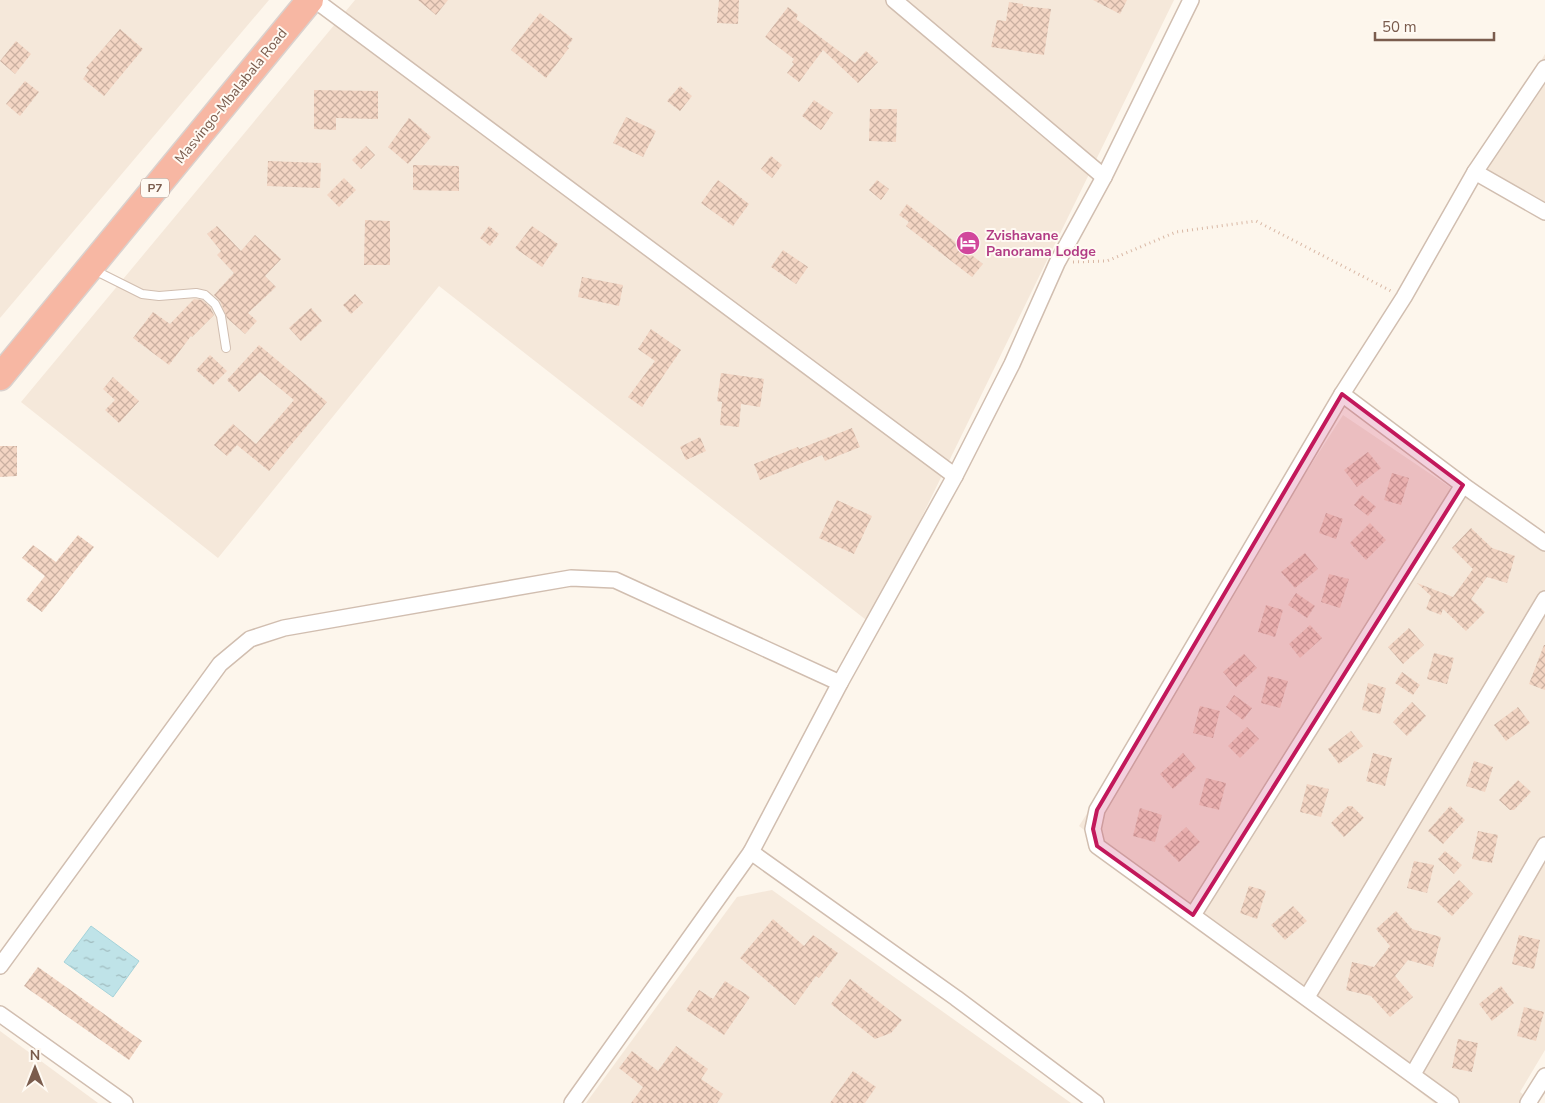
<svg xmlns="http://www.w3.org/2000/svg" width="1545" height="1103" viewBox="0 0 1545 1103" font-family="'Nunito Sans',sans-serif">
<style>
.residential{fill:#f5e8da}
.water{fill:url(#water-ripples);stroke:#a5d3da}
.building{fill:url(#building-cross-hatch)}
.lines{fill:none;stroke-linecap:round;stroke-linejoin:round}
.lane-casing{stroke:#d1beb0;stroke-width:10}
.street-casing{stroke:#d1beb0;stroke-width:18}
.highway-casing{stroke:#dad1cd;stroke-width:29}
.path{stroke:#d9b8a5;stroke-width:3;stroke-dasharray:1 4;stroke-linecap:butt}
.lane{stroke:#fff;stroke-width:8}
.street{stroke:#fff;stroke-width:15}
.highway{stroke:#f7b7a3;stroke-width:26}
.marked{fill:#c2185b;fill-opacity:0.2;stroke:#c2185b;stroke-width:4;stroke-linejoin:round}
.labels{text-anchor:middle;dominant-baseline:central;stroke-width:4;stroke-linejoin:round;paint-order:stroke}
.shield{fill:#fffaf3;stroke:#a28b7f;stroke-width:1}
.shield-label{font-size:12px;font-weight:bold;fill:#7a5c4d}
.street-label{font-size:14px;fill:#7a5c4d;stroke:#fffaf3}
.hotel-label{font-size:14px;font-weight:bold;fill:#b23c85;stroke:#fffaf3;text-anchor:start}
</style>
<defs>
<pattern id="water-ripples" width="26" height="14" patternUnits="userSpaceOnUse" patternTransform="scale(1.25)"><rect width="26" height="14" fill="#bfe3e8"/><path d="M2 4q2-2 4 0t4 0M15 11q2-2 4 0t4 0" fill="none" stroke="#a0bbbe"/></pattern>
<pattern id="building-cross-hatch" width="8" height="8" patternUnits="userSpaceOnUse" patternTransform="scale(1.25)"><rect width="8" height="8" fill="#f3d5c3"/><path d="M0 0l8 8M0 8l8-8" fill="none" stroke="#cab0a1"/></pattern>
</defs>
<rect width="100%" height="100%" fill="#fdf6ec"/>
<!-- residential -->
<g class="residential">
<polygon points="0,0 269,0 0,318"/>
<polygon points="355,0 1174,0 870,623 439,286 218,558 21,402"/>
<polygon points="1545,54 1545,208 1478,166"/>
<polygon points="1343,415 1545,551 1545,1050 1520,1092 1535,1103 1434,1103 1079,826"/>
<polygon points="772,890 1071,1103 586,1103 737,897"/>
<polygon points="0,1031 98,1103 0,1103"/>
</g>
<!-- water -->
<polygon class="water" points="91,926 139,961 113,997 64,962"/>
<!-- building -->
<g class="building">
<polygon points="418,0 448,0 436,15"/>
<polygon points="719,0 739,0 738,24 717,23"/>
<polygon points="1093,0 1127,0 1120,14"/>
<polygon points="1009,2 1023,4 1023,6 1051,9 1044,55 991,47 997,20 1006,21"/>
<polygon points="788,7 798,15 796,19 855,63 866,51 878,62 858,83 823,50 799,82 787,73 794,64 792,62 794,59 765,37"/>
<polygon points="540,13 573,39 567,47 569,48 546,78 511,50"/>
<polygon points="120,29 143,49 104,96 83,79 89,70 86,68"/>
<polygon points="16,41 31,54 15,74 0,61"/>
<polygon points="25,81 39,92 20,116 6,104"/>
<polygon points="680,86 692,96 680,111 667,101"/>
<polygon points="314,90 378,91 378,119 336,118 336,130 314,129"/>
<polygon points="814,100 833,113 821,130 802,116"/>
<polygon points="870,109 897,109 896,142 869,141"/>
<polygon points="626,117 656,131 643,157 613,143"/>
<polygon points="409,118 431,137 408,164 388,147"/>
<polygon points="366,146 375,155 361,169 352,160"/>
<polygon points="771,156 782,165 772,178 761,169"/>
<polygon points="268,161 321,163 320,188 267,186"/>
<polygon points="413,165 459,166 459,191 413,190"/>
<polygon points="344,178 356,190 339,207 327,195"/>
<polygon points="718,180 749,204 733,226 701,203"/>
<polygon points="877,180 889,189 881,200 869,190"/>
<polygon points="907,204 983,264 972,277 906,226 909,222 899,215"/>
<polygon points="365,220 390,221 390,265 364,265"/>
<polygon points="217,226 241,251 255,235 281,259 265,276 276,287 248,313 257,321 245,334 227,318 220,301 214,295 234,273 217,255 221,251 207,234"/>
<polygon points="489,226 499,234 490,246 480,238"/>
<polygon points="532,226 558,244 542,267 515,248"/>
<polygon points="783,250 808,267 796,284 771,267"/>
<polygon points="582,277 623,285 619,306 578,297"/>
<polygon points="355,294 363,303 351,314 343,305"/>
<polygon points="194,299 202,300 210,307 214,315 192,337 191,336 169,365 133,338 153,312 170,324"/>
<polygon points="311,308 322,321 301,341 289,328"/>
<polygon points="651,329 681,350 642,407 628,397 655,361 638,349"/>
<polygon points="259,345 327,402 269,471 237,445 227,456 214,445 233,424 256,444 294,400 260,372 239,392 227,380"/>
<polygon points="210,355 227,371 213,385 196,370"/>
<polygon points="721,373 764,379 760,407 741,404 739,427 720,425 722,402 717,401"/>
<polygon points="113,377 139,401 119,423 105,410 115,400 103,389"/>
<polygon points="852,428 860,447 825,461 822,455 760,480 754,464 798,447 799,449"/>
<polygon points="700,437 706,451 686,460 680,447"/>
<polygon points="0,446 17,446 17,476 0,477"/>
<polygon points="1368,452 1381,468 1357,487 1344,470"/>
<polygon points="1392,473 1409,478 1401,505 1384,500"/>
<polygon points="1362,495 1376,507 1368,516 1354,505"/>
<polygon points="837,500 872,516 854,554 819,538"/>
<polygon points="1326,513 1343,519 1336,539 1319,533"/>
<polygon points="1370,523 1386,540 1366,560 1350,543"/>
<polygon points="1471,528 1492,548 1515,556 1507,583 1487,577 1471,599 1485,612 1466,631 1443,609 1441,615 1426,609 1431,596 1417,583 1453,597 1473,569 1452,548"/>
<polygon points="78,535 94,547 42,612 26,600 45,576 22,558 33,545 56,562"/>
<polygon points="1305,553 1318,569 1295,588 1281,572"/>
<polygon points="1329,574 1349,579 1340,608 1321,602"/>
<polygon points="1296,593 1315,606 1307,618 1288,605"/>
<polygon points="1266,605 1283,610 1275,637 1258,632"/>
<polygon points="1310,625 1322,638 1300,658 1289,644"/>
<polygon points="1409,628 1424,645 1403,664 1388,647"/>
<polygon points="1544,645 1545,645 1545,690 1529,684"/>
<polygon points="1434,653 1454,658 1447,684 1427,679"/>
<polygon points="1244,654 1257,668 1236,687 1223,672"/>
<polygon points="1402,672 1420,685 1413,695 1395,683"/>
<polygon points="1268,676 1288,681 1280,708 1261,703"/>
<polygon points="1368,683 1386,688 1380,714 1362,710"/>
<polygon points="1234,695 1252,708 1243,720 1226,707"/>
<polygon points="1412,702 1426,716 1407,736 1393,722"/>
<polygon points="1200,706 1220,711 1213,738 1193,733"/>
<polygon points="1518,707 1530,723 1506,741 1494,725"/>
<polygon points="1247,727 1259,739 1240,758 1228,746"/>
<polygon points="1351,731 1363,746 1339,764 1328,749"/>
<polygon points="1183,753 1196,768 1173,789 1160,774"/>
<polygon points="1373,753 1392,758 1385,786 1366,781"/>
<polygon points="1474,761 1493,767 1485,792 1466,786"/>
<polygon points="1206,778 1226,783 1219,810 1199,805"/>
<polygon points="1518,780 1531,792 1514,810 1510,810 1499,800"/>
<polygon points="1307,784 1329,789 1321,817 1300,812"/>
<polygon points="1348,806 1352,806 1364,818 1344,837 1331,823"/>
<polygon points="1450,806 1465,820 1443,844 1428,831"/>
<polygon points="1140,808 1162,815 1155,842 1133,836"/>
<polygon points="1186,827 1200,842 1179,862 1164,847"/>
<polygon points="1478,831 1498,835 1492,863 1472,859"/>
<polygon points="1445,851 1462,865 1454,874 1438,859"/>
<polygon points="1414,861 1434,865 1427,893 1407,888"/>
<polygon points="1459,880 1473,894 1452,916 1437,902"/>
<polygon points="1249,886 1266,891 1257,919 1240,913"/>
<polygon points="1293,906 1307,921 1285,940 1271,925"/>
<polygon points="1396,911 1412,929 1441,937 1433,967 1408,960 1395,976 1413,997 1390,1017 1371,996 1346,990 1352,962 1374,967 1390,946 1376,929"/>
<polygon points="773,919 804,946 813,935 838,953 819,978 816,976 795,1005 740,958"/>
<polygon points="1519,935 1540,940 1534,969 1512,964"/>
<polygon points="38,967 142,1041 129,1060 24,986"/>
<polygon points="850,979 902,1020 891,1033 875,1039 831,1004"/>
<polygon points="725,981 750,997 724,1035 686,1010 699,990 713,999"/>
<polygon points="1501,986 1514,1003 1492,1021 1479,1004"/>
<polygon points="1524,1007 1544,1012 1536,1041 1517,1036"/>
<polygon points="1458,1039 1478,1043 1472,1072 1452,1068"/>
<polygon points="676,1046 708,1069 701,1079 723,1094 717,1103 631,1103 643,1087 619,1068 632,1051 658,1071"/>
<polygon points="853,1071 876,1087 865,1103 830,1103"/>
</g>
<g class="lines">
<!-- lane casing -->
<g class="lane-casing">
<polyline id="lane" points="94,270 142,294 159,296 196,293 205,295 215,304 221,316 226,348"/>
</g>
<!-- street casing -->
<g class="street-casing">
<g id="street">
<polyline points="315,0 955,476"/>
<polyline points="894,0 1104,177"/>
<polyline points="1475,172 1545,212"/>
<polyline points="1342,394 1463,485 1545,543"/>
<polyline points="751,852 956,998 1096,1103"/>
<polyline points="1193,915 1463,485"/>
<polyline points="0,966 220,664 250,639 284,628 571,578 615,580 840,683"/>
<polyline points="1307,997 1545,599"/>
<polyline points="0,1014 125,1103"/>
<polyline points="1413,1074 1545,845"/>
<polyline points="572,1103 751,852 840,683 955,476 1012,364 1057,263 1104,177 1191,0"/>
<polyline points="1451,1103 1097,846 1093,829 1097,810 1342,394 1404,297 1475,172 1545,68"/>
<polyline points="1528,1103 1545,1076"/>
</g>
</g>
<!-- highway casing -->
<g class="highway-casing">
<polyline id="highway" points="0,377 310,0"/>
</g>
<!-- path -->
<polyline class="path" points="1073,262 1107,261 1176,232 1256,221 1391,291"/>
<!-- lane -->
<use href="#lane" class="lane"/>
<!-- street -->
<use href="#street" class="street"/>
<!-- highway -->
<use href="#highway" class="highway"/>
</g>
<!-- marked area -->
<path class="marked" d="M1342 394 1463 485 1193 915 1097 846 1093 829 1097 810Z"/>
<!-- icons -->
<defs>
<g id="hotel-disc" transform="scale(1.25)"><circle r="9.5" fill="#d1479c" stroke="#fffaf3"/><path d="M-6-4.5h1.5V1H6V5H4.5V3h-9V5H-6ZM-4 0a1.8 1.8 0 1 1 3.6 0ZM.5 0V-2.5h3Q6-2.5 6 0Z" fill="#fff"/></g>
</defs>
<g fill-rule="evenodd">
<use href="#hotel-disc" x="968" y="243"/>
</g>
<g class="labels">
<!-- shield labels -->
<rect class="shield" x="141" y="178.5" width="28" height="19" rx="4"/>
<g class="shield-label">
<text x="155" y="188">P7</text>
</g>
<!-- street labels -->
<g class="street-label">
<text transform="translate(231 96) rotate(-51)">Masvingo-Mbalabala Road</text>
</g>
<!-- hotel labels -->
<g class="hotel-label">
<text x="986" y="235">Zvishavane<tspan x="986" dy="16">Panorama Lodge</tspan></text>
</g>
</g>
<!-- north arrow -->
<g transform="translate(35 1068)" stroke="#fffaf3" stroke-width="4" paint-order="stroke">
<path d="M0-4L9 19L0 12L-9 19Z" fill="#7a5c4d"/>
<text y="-8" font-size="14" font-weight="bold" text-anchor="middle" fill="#7a5c4d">N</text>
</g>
<!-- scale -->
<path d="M1375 32v8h119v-8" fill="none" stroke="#7a5c4d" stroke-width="2.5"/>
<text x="1382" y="32" font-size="15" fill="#7a5c4d" stroke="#fffaf3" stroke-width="4" paint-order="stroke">50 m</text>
</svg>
